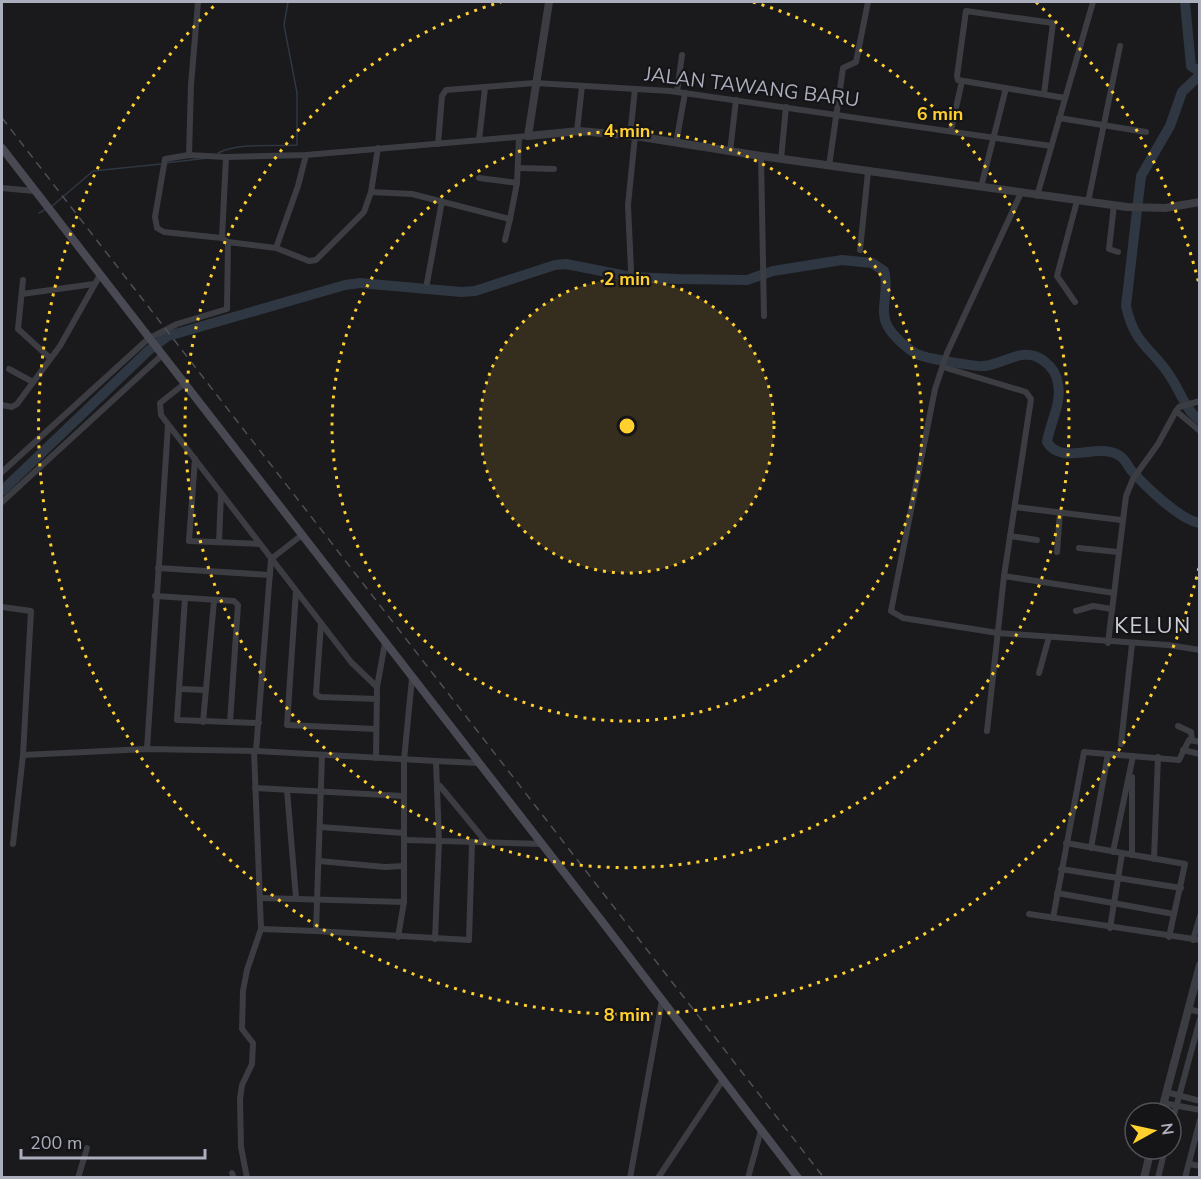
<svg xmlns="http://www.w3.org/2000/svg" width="1201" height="1179" viewBox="0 0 1201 1179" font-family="'Nunito Sans',sans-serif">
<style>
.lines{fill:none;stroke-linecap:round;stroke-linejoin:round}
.stream{stroke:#2e3742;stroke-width:1.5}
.river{stroke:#2e3742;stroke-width:10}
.minor{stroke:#3c3c43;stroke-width:6}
.tertiary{stroke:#3c3c43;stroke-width:8}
.secondary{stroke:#484952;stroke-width:8}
.rail{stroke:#4d4e57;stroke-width:1.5;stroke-dasharray:8 6;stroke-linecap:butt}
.ring{fill:none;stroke:#ffd02e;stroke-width:3;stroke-dasharray:3 6}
.labels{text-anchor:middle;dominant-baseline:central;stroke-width:4.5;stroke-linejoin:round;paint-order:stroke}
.street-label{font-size:20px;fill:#abaebd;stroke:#151417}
.quarter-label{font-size:22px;letter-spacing:1.5px;fill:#ccced8;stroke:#151417}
.centre{fill:#ffd02e;stroke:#151417;stroke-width:3}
.ring-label{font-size:18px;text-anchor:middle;font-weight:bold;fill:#ffd02e;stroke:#151417;stroke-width:4.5;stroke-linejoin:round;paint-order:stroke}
</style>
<rect width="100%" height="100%" fill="#1a191c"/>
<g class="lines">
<!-- stream -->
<g class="stream">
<path d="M218 153C241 142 271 147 297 145V93L284 25 288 2"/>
<polyline points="165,163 208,158"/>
<polyline points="51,207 93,171 161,164"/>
<polyline points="39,213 46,209"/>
</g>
<!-- river -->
<g class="river">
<polyline points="1185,2 1191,66 1200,72"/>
<path d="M1200 75 1182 92 1170 126 1141 176 1126 306C1135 348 1155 349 1173 381 1182 395 1186 411 1200 420"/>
<path d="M2 491 149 350 168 336 345 285 360 283 461 292 475 291 555 265 566 264 632 277 679 279 747 280 773 271 842 260 872 263 884 271C890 289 879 310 887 325 892 335 907 349 917 354 923 358 977 367 984 366 1005 364 1024 345 1044 361 1052 367 1057 374 1058 384 1062 403 1050 423 1047 442 1063 467 1098 441 1120 456 1125 459 1128 466 1131 470 1144 485 1181 521 1200 523"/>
</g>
<!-- minor -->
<g class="minor">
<polyline points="677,92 682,55"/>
<polyline points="1044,94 1053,23 966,11 957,76 958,80 1065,98"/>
<polyline points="1059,118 1146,132"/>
<polyline points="951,130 962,81"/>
<polyline points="577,131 582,86"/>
<polyline points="630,136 635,89"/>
<polyline points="479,140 485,88"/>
<polyline points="676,143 685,93"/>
<polyline points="438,144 442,96 446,90 535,83 670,91 1051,146"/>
<polyline points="730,152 736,100"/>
<polyline points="189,155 191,85 198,2"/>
<polyline points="761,156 764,316"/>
<polyline points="781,159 786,107"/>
<polyline points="829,166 843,68 856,62 868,2"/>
<polyline points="518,168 554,169"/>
<polyline points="479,178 517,183"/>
<polyline points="981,187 1006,88"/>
<polyline points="2,188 34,191"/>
<polyline points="371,192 412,194 510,219 517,183 519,137"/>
<polyline points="1021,193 947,353 935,389 891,611 903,618 998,633 1168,645 1200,650"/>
<polyline points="1037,196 1093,2"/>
<polyline points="1088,202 1120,46"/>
<polyline points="1114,205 1109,249 1118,252"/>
<polyline points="222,238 164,232 157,228 155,217 165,159 189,155 226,157"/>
<polyline points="505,240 510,219"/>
<polyline points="228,242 276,248 309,261 316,260 364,212 371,192 378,148"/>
<polyline points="276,248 298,186 306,155"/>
<polyline points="860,250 868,172"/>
<polyline points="631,270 628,205 635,136"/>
<polyline points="23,280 18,329 50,358"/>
<polyline points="427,283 442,201"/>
<polyline points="22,294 94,284"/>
<polyline points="1075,302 1057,276 1077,201"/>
<polyline points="943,367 1026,392 1031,399 1004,576 987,731"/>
<polyline points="9,369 33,382"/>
<polyline points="184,384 160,403 161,415 351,662 377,687"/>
<polyline points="2,405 12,407 17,404 60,346 100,275"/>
<polyline points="1176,411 1200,431"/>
<polyline points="195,459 189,541 260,544"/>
<polyline points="2,472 148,339 177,324 227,309 228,242 222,238 226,157 306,155 528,136"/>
<polyline points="2,502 161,356"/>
<polyline points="1015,507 1121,520"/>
<polyline points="1010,536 1037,540"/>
<polyline points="219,542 221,494"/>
<polyline points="1079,548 1118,552"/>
<polyline points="1057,552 1060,512"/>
<polyline points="158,568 270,575"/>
<polyline points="1004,576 1114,593"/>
<polyline points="296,591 287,725 376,729"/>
<polyline points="155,596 234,601 238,605 230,722"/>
<polyline points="185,598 177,720 259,723"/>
<polyline points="2,607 31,611 23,755 147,749 256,751 436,761 439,841 435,939"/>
<polyline points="1076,611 1093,606 1112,609"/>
<polyline points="321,623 316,694 320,697 377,699"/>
<polyline points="1108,643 1126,496 1133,479 1158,444 1176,411 1179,407 1200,401"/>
<polyline points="1039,673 1049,637"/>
<polyline points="180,689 206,690"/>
<polyline points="203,722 214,601"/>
<polyline points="1178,726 1191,732 1192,740"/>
<polyline points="1121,744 1132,644"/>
<polyline points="147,749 168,425"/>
<polyline points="1183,750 1200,754"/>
<polyline points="256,751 271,559 302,535"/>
<polyline points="322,756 316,931 469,940 472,843"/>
<polyline points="376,758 377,687 385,643"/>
<polyline points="436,761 479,763"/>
<polyline points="440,786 487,843"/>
<polyline points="255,788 404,796"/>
<polyline points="287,790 296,898"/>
<polyline points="320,827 404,833"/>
<polyline points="405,840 542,844"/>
<polyline points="1066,843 1185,864 1169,937"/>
<polyline points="13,844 23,755"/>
<polyline points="1091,848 1108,754"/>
<polyline points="1113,852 1133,756"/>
<polyline points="1132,855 1132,777"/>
<polyline points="1154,859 1158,757"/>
<polyline points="319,861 385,867 404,866"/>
<polyline points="1061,869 1181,888"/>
<polyline points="1057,893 1174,914"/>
<polyline points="261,898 404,902"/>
<polyline points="1029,914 1200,940"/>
<polyline points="1053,918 1084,752 1179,760 1189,740 1200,742"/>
<polyline points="1110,928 1122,854"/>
<polyline points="261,929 316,931"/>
<polyline points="398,937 404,902 404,760 412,678"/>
<polyline points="1193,940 1200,916"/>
<polyline points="1188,1009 1200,1012"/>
<polyline points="1166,1092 1200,1101"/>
<polyline points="1163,1103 1200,1110"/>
<polyline points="1171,1126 1200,1019"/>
<polyline points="1189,1164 1200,1166"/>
<polyline points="232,1173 234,1178"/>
<polyline points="78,1178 87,1148"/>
<polyline points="247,1178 241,1147 240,1099 242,1085 252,1064 253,1043 242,1029 243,991 247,970 261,929 254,751"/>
<polyline points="630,1178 662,1000"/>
<polyline points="658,1178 723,1080"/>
<polyline points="748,1178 761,1130"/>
<polyline points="1158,1178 1165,1149"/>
<polyline points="1185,1178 1200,1120"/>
</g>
<!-- tertiary -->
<g class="tertiary">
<polyline points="549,2 528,136 579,131 635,136 761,156 1127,207 1165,208 1200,202"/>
<polyline points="1161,1113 1200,965"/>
<polyline points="1144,1178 1151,1149"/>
</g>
<!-- secondary -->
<polyline class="secondary" points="2,148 601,920 798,1178"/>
<!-- rail -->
<polyline class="rail" points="2,118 824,1178"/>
</g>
<!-- distance rings -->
<circle cx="627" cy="426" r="147" fill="#ffd02e" fill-opacity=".12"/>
<g class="ring">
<circle cx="627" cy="426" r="147"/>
<circle cx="627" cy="426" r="295"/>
<path d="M753 2A442 442 0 1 1 501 2"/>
<path d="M1199 568A589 589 0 1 1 218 2M1036 2A589 589 0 0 1 1199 284"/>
</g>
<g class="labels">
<!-- street labels -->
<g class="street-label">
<text transform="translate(752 87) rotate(7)">JALAN TAWANG BARU</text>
</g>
<!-- quarter labels -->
<g class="quarter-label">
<text x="1153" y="626">KELUN</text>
</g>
</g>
<circle cx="627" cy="426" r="9" class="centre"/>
<g class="ring-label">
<text x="940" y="120">6 min</text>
<text x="627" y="137">4 min</text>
<text x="627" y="285">2 min</text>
<text x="627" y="1021">8 min</text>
</g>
<!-- border -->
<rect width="1201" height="1179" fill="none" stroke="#abaebd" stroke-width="6"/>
<!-- north arrow -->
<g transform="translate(1153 1131) rotate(82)"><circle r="28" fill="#151417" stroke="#515259" stroke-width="1.5"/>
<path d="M0-4.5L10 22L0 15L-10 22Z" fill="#ffd02e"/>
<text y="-9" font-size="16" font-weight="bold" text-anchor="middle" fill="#abaebd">N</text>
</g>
<!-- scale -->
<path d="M21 1149v9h184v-9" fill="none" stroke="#abaebd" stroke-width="3"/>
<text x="30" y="1149" font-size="18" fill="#abaebd" stroke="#151417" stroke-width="4.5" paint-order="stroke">200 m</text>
</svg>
